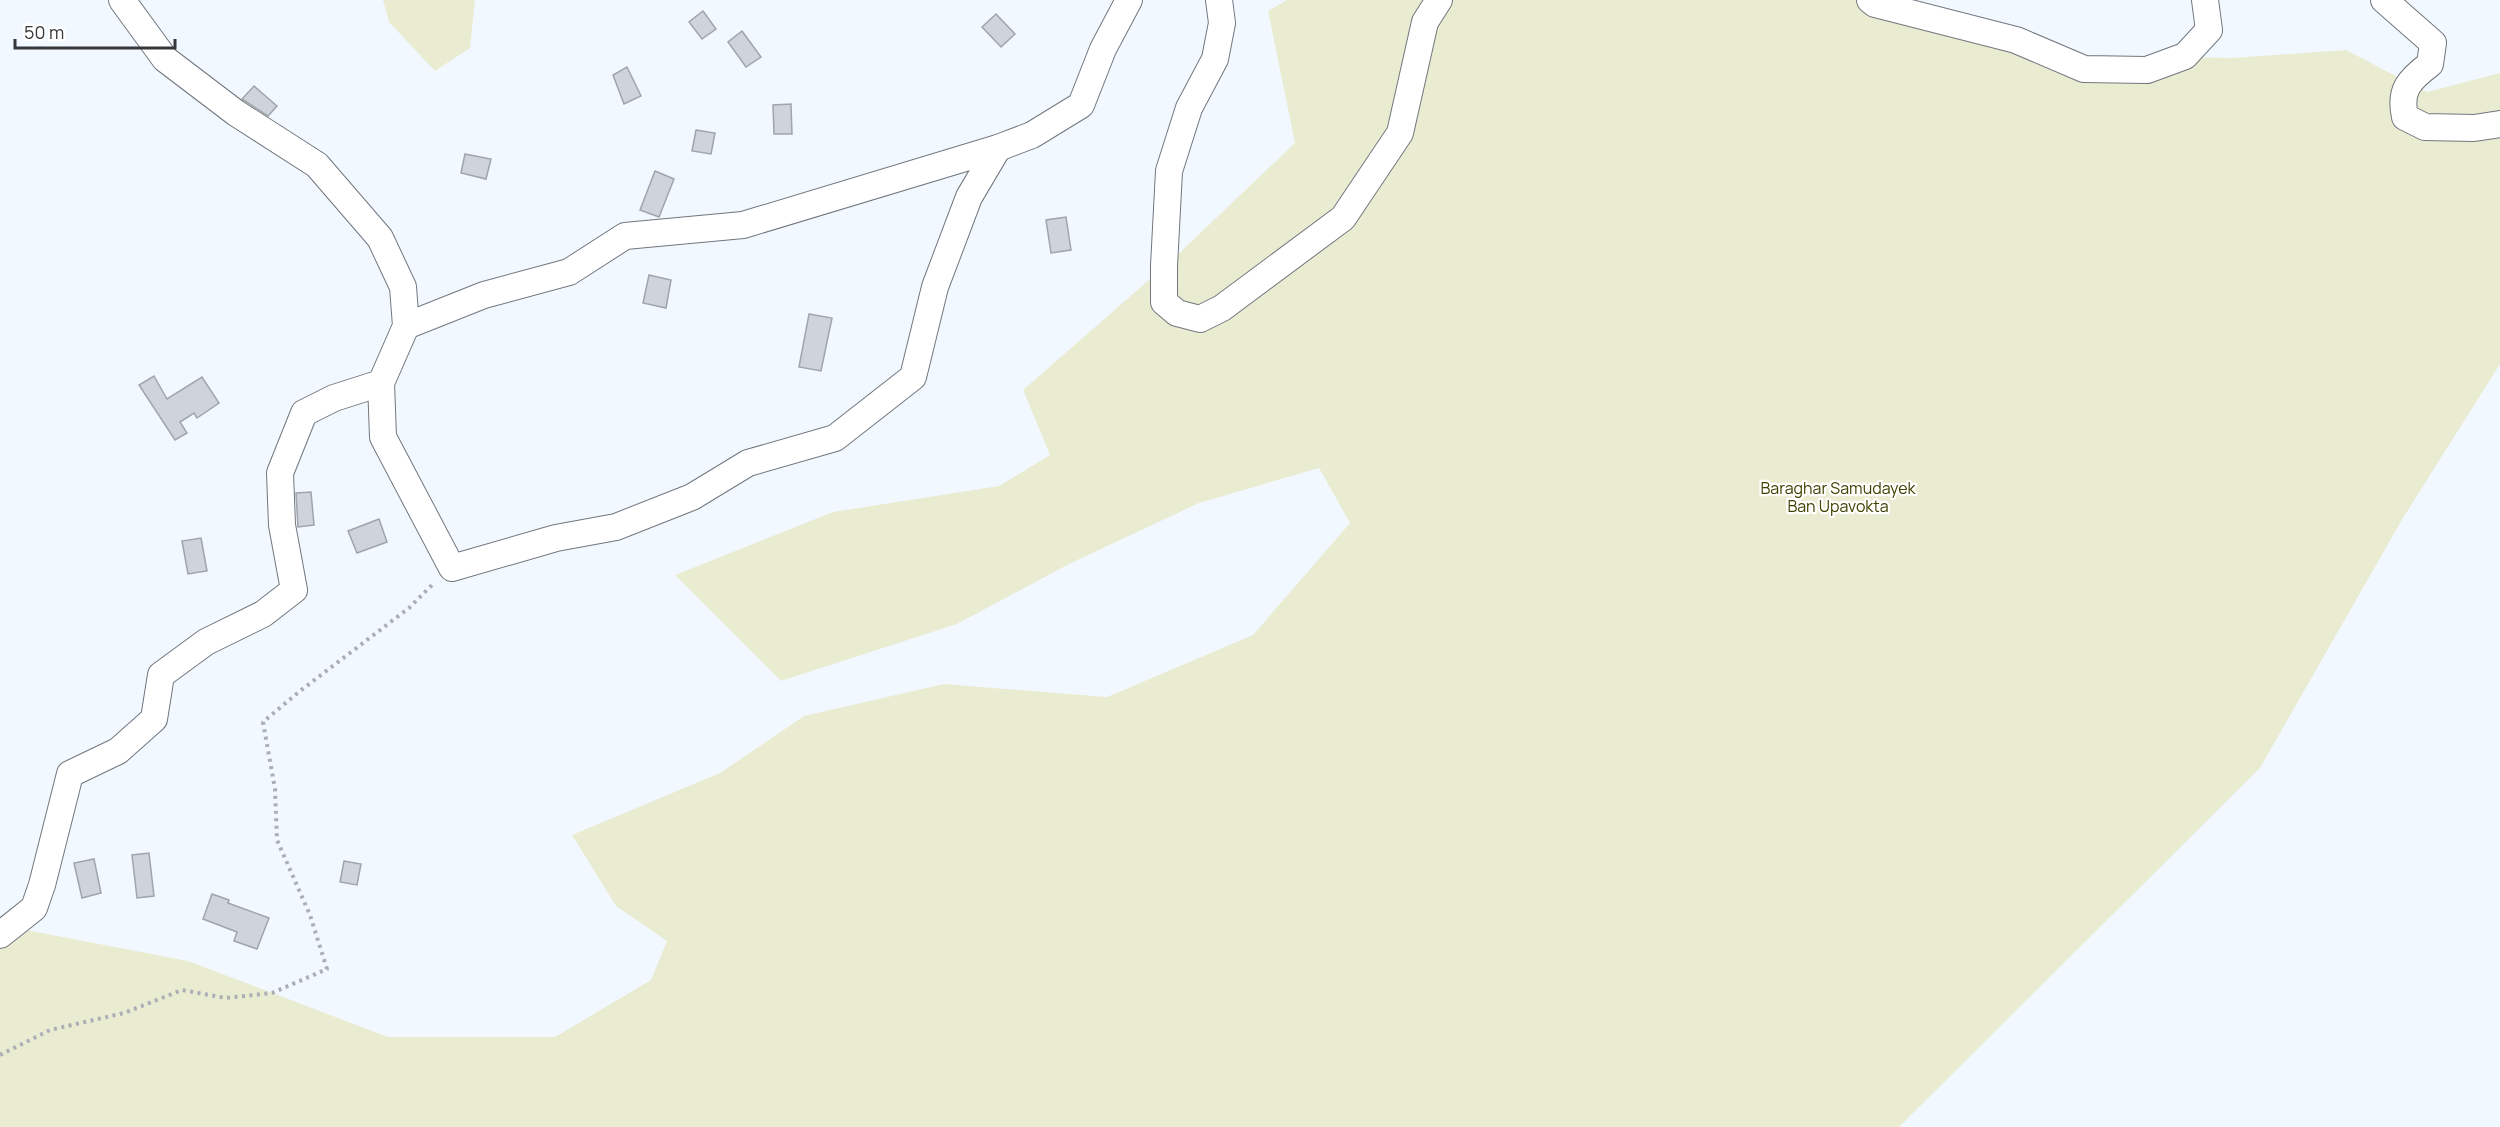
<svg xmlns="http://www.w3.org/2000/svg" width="2500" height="1127" viewBox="0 0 2500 1127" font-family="Manrope,sans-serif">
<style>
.green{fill:#eaecd2}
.building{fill:#ced4da;stroke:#9fa5ab;stroke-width:1.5}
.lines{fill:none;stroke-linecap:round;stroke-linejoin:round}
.minor-casing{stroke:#71777d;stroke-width:28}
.path{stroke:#abafb5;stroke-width:4;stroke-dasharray:3 4.5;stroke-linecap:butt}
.minor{stroke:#fff;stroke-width:26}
.labels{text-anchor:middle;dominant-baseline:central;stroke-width:4.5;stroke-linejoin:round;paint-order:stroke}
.park-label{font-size:16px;fill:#404100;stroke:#fff}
</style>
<rect width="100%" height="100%" fill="#f2f8ff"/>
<!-- green -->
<g class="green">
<polygon points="383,0 475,0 470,48 435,71 389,22"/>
<polygon points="1287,0 1873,0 2069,55 2233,58 2346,50 2427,92 2500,73 2500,364 2403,518 2260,768 1899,1127 0,1127 0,925 188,961 388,1037 555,1037 651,980 667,941 616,906 572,835 720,773 804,716 944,684 1107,697 1253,635 1350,523 1319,468 1199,503 1069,564 957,624 781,681 675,575 833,512 999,486 1050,455 1023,390 1173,259 1295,143 1268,11"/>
</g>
<!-- building -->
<g class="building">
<polygon points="703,11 716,29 702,39 689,22"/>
<polygon points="996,14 1015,34 1001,47 982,27"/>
<polygon points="742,31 761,57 746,67 728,42"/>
<polygon points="627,67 641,96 624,104 613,75"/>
<polygon points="254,86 277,106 268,116 242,99"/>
<polygon points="791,104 792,134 774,134 773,105"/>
<polygon points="696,130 715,133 711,154 692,151"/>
<polygon points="465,154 491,159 486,179 461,173"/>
<polygon points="655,171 674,179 659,217 640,210"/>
<polygon points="1066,217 1071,250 1051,253 1046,220"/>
<polygon points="649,275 671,280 666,308 643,303"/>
<polygon points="809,314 832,318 821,371 799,367"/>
<polygon points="154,376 167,399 202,377 219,403 197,418 194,413 180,422 187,433 175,440 139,385"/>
<polygon points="311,492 314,525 298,527 296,493"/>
<polygon points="379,519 387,542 357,553 348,531"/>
<polygon points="201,538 207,571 188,574 182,541"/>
<polygon points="149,853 154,896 137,898 132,855"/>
<polygon points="94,859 101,893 82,898 74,863"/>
<polygon points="344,861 361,864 357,885 340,882"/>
<polygon points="212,894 229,900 228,903 269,918 257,949 234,941 237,932 203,919"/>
</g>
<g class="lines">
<!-- minor casing -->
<g class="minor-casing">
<g id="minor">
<polyline points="1219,0 1222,23 1215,59 1189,108 1169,171 1164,266 1164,302 1177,313 1200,319 1222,308 1343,218 1400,133 1425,22 1439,0"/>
<polyline points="1870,0 1875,4 2016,40 2084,69 2147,70 2185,56 2209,30 2205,0"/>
<path d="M2384 0 2433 43 2430 64C2409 80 2399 90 2405 117L2425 127 2474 128 2500 124"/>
<polyline points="998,148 1032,135 1081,105 1103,49 1129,0"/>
<polyline points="381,383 383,437 452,568 556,538 616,527 692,497 748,463 835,438 913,377 935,287 969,197 998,148 743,225 625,236 569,272 484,295 406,326"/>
<polyline points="0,935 34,908 42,885 70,774 118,751 154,719 161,675 206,642 263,614 294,590 282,525 280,473 304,413 334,398 381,383 406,326 403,287 380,238 317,165 236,113 165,59 122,0"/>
</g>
</g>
<!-- path -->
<polyline class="path" points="0,1055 50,1030 124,1013 182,990 226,998 272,993 327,969 310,915 277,840 275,789 263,722 300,691 409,608 435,582"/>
<!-- minor -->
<use href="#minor" class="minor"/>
</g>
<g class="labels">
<!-- park labels -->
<g class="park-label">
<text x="1838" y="488">Baraghar Samudayek<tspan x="1838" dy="18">Ban Upavokta</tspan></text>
</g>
</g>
<!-- scale -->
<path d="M15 39v9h160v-9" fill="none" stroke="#35373a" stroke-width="3"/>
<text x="24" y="39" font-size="18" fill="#35373a" stroke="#ffffff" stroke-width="4.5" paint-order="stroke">50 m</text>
</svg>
